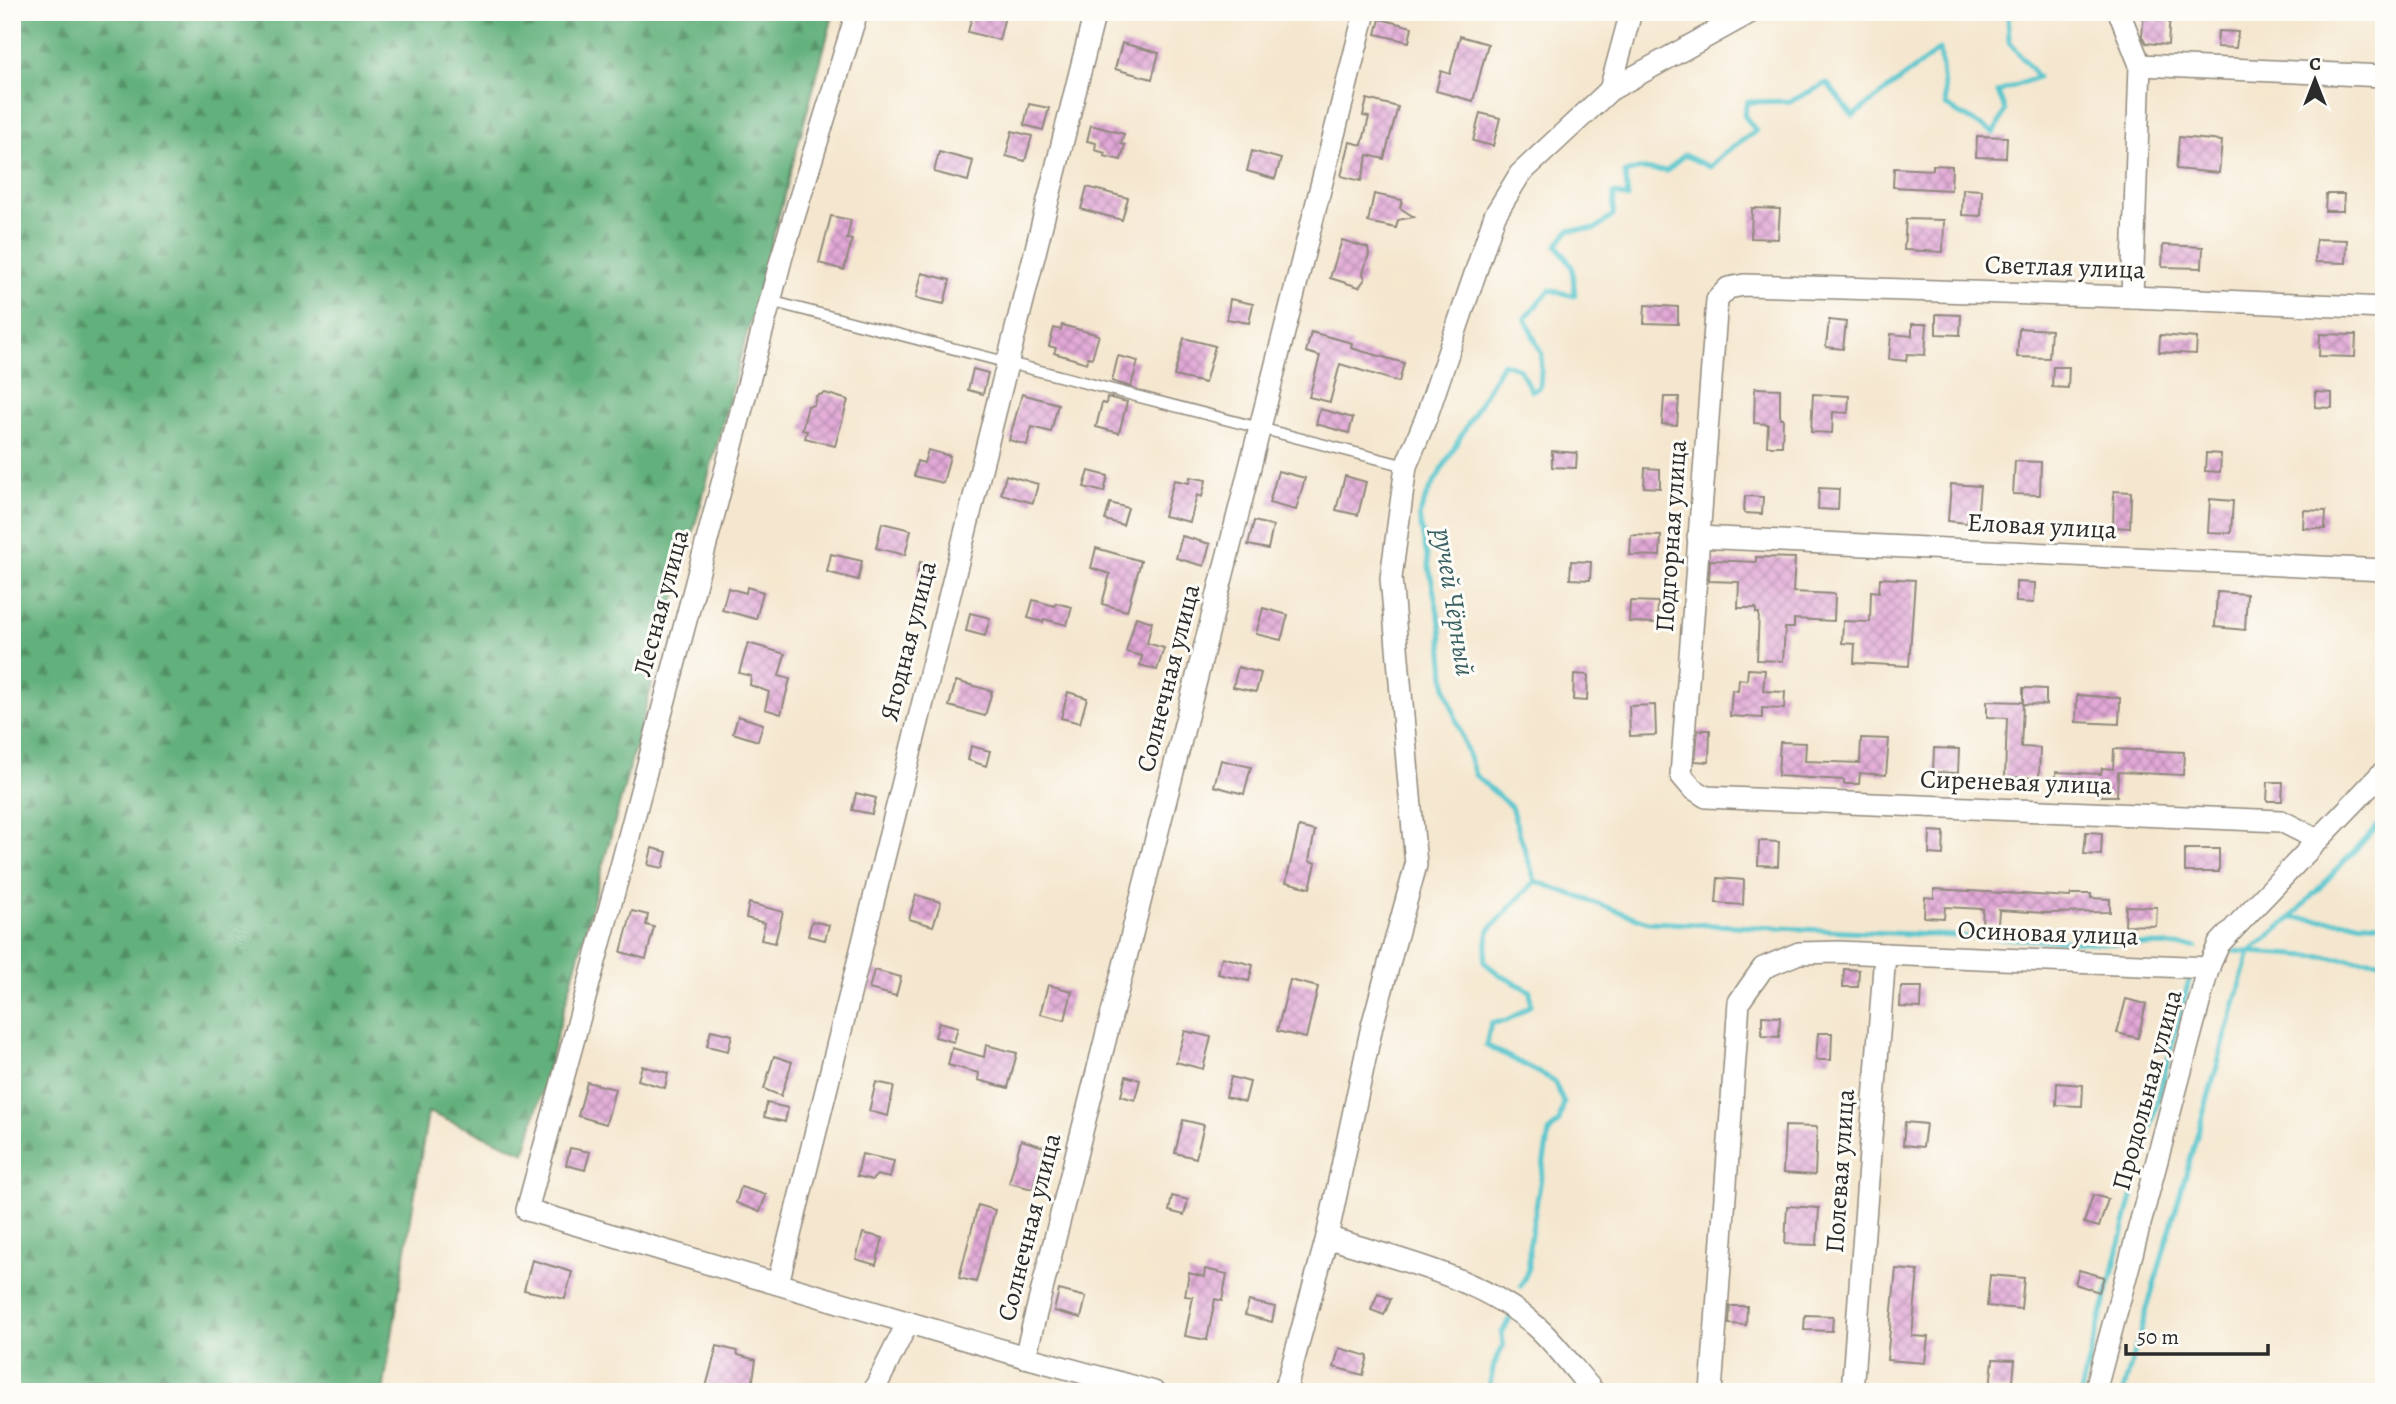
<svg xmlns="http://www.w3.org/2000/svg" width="2396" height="1404" viewBox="0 0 2396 1404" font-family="Alegreya,serif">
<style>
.forest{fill:url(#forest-firs);stroke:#466e53;stroke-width:2}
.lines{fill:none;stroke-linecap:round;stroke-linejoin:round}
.stream{stroke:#58c6ce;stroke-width:5}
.building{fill:url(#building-cross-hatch)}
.lane-casing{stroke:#90897d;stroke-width:13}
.street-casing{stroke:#90897d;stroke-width:24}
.lane{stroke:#fff;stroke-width:10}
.street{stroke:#fff;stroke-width:21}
.labels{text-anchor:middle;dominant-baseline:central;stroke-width:6;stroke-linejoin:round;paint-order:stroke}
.street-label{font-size:26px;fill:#2b2b2b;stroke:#fdfcf7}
.water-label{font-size:28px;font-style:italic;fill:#3b6164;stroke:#fdfcf7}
</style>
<defs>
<pattern id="forest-firs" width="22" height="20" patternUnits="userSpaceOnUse" patternTransform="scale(1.75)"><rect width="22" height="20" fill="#62b07b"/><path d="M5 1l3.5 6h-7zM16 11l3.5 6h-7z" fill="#518f65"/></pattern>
<pattern id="building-cross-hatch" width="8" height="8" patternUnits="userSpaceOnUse" patternTransform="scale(1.75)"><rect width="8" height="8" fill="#e2a9d7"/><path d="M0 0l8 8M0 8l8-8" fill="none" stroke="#b78aaf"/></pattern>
</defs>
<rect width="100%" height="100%" fill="#fdfcf7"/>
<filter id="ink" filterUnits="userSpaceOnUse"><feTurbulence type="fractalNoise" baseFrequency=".0143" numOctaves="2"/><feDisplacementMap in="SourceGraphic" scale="14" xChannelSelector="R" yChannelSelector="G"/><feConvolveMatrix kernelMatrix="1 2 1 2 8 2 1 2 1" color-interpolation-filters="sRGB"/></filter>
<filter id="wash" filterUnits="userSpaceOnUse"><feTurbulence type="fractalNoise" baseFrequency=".00686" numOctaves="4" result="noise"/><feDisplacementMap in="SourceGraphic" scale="28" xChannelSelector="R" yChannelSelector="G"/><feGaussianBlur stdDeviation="1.57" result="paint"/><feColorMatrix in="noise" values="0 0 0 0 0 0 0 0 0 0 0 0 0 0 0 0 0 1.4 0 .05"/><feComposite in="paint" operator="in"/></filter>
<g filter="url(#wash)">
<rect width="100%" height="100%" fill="#f5e7cf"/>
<!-- forest -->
<polygon class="forest" points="12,12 834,12 525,1153 428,1112 383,1392 12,1392"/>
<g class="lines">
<!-- stream -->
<g class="stream">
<polyline points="2384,819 2291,918 2384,924"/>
<polyline points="1535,881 1648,922 2196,947"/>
<polyline points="2234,951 2384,961"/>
<polyline points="1521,1286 1529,1268 1529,1247 1549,1132 1559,1122 1564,1102 1553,1080 1486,1045 1491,1023 1507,1021 1531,1005 1530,991 1500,975 1484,962 1489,930 1535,881 1511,807 1475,775 1446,689 1441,628 1419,516 1427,495 1503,363 1520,369 1531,391 1540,387 1542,355 1525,318 1550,290 1575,296 1572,267 1557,245 1569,230 1595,229 1613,216 1614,193 1628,198 1625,173 1639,169 1667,171 1684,155 1710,167 1724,153 1756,131 1744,115 1747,102 1791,101 1827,83 1853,116 1940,49 1946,106 1994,133 2005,111 1998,92 2038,77 2009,42 2008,12"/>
<polyline points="1488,1392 1494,1365 1503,1346 1502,1333 1510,1318"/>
<polyline points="2081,1392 2189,980"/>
<polyline points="2123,1392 2250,952 2291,918"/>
</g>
</g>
<g id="blocks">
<!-- building -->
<g class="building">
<polygon points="973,12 1006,12 999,40 968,32"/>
<polygon points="2144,12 2170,12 2168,45 2146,43 2142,36"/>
<polygon points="1380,19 1412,27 1409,42 1376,34"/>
<polygon points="2218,31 2238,32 2236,48 2217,47"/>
<polygon points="1460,36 1488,44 1473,101 1436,91 1441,71 1450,74"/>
<polygon points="1122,43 1159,53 1152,79 1115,69"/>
<polygon points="1367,99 1398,107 1384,159 1368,155 1361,181 1341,176 1350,142 1362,145 1369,117 1363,116"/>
<polygon points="1029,104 1049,108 1043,130 1024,125"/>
<polygon points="1480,113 1500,118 1493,146 1473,141"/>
<polygon points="1091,125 1124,134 1121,144 1125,145 1121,160 1104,156 1105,153 1095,150 1096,143 1087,141"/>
<polygon points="1012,131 1032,136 1025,161 1006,156"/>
<polygon points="1977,136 2007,137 2006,158 1976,157"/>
<polygon points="2179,137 2222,141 2219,173 2176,169"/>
<polygon points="1252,151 1281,159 1275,179 1247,171"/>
<polygon points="939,152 973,161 968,181 934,172"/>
<polygon points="1933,165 1952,166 1951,190 1893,187 1894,168 1933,170"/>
<polygon points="1087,187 1128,198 1122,220 1081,209"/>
<polygon points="1963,189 1982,190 1981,216 1962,215"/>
<polygon points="1374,194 1402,200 1400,208 1414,217 1398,220 1396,228 1368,222"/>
<polygon points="2326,194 2344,194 2343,211 2325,211"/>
<polygon points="1752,208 1780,209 1778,239 1751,238"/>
<polygon points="831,216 851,220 847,239 852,240 844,270 819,263"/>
<polygon points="1906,219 1944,220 1943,252 1904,250"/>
<polygon points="2316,239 2347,240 2346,263 2315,262"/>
<polygon points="1342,240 1368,248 1369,254 1363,273 1365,279 1359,287 1330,278"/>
<polygon points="2163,245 2203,247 2202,268 2162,267"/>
<polygon points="922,273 950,280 944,304 916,298"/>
<polygon points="1230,299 1253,304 1249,323 1227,319"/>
<polygon points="1645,305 1678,307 1678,324 1644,323"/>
<polygon points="1936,314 1961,315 1960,335 1936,334"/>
<polygon points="1829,320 1846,322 1843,349 1826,347"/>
<polygon points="1912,324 1927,324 1925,355 1907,354 1906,361 1889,359 1891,334 1912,336"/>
<polygon points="1062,325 1099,335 1092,358 1088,357 1087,363 1054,353 1056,348 1049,346 1054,328 1061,330"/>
<polygon points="2019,328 2051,330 2049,358 2017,357"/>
<polygon points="1311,332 1352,343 1351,348 1404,363 1399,382 1340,364 1330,402 1309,397 1320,356 1306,352"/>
<polygon points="2320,334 2356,335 2355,357 2319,356"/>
<polygon points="2160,335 2197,338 2196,354 2159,352"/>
<polygon points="1184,338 1215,346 1205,383 1174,376"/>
<polygon points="1118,356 1138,361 1131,387 1112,381"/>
<polygon points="2053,367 2069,367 2068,388 2052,387"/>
<polygon points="973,369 988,373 983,394 968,390"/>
<polygon points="1755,388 1780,389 1780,418 1783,418 1782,446 1767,446 1768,424 1754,423"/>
<polygon points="2315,392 2332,393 2332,408 2315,407"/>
<polygon points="825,393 848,400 835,446 805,438 807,431 802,430 808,406 814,405 816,396"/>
<polygon points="1022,394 1058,404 1051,432 1032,427 1027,445 1009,440"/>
<polygon points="1813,394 1849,396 1848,413 1833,412 1832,433 1811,432"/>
<polygon points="1107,397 1127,402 1119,433 1096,427 1102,403 1106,404"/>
<polygon points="1664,397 1679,397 1677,425 1662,424"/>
<polygon points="1320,409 1353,418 1349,433 1316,424"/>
<polygon points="928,450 950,456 943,483 914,476 917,461 924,463"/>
<polygon points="1552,451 1577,453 1576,468 1552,467"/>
<polygon points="2206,453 2221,454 2220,472 2205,471"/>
<polygon points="2015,461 2041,462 2040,495 2013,494"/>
<polygon points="1645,468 1660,469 1660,488 1644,487"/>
<polygon points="1089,471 1108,476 1104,492 1084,487"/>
<polygon points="1278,471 1305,478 1296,510 1269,503"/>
<polygon points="1006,475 1038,484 1033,503 1001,494"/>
<polygon points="1345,476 1366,482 1358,515 1336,510"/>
<polygon points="1190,477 1206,480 1202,497 1197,495 1190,522 1164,516 1174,480 1189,483"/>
<polygon points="1951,484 1980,486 1977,520 1968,519 1967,523 1948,521"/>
<polygon points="1819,488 1839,489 1838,510 1818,509"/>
<polygon points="2114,491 2131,492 2130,528 2113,527"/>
<polygon points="1745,496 1763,497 1762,514 1744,513"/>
<polygon points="2210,499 2233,501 2231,533 2208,532"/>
<polygon points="1110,503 1128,508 1123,525 1105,520"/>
<polygon points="2304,510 2326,511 2325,529 2303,528"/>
<polygon points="1254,521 1273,526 1268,549 1248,545"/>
<polygon points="882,523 911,530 905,555 876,548"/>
<polygon points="1631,535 1661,536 1660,556 1630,555"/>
<polygon points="1182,536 1210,544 1204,566 1176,558"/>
<polygon points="1096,548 1141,561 1127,611 1102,604 1110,574 1091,568"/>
<polygon points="831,554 862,561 858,580 827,572"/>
<polygon points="1756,557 1795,558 1793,592 1835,594 1834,621 1794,619 1794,628 1785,628 1783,661 1757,660 1759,613 1756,613 1756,608 1738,608 1739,582 1709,581 1710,560 1756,562"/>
<polygon points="1571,561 1591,562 1590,580 1570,579"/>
<polygon points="920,562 935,566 931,583 916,579"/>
<polygon points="1880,578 1915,580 1909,666 1854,663 1855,644 1842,643 1843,621 1870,622 1871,591 1879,592"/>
<polygon points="2016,582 2035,583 2034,603 2016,602"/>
<polygon points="747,587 763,592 756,619 722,610 728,588 746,593"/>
<polygon points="2217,592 2247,594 2245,630 2215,627"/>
<polygon points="1033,600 1055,606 1056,603 1072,607 1067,625 1044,619 1043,622 1028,618"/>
<polygon points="1630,601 1658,602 1657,623 1629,622"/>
<polygon points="1263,608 1288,615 1281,640 1256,634"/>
<polygon points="970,613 990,618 985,636 966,631"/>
<polygon points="1136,617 1152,622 1147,643 1164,648 1157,670 1140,665 1142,656 1126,652"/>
<polygon points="748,643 785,654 779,676 790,679 781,714 765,709 769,692 750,685 751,676 739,673"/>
<polygon points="1238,667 1261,673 1256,692 1233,687"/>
<polygon points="1748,669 1765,670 1763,691 1785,692 1784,709 1762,708 1762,718 1730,716 1732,690 1738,691 1739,679 1747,680"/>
<polygon points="1574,674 1588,675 1587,701 1573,700"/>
<polygon points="956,681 992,691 985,716 949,706"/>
<polygon points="2023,688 2046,689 2046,705 2023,704 2021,747 2040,748 2039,778 2005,777 2007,718 1987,717 1987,701 2023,702"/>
<polygon points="1068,692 1087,698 1080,723 1061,718"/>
<polygon points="2077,695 2120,698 2119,724 2076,722"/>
<polygon points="1655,705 1656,735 1630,736 1629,706"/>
<polygon points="738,716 763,724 758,741 733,733"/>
<polygon points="1698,730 1710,730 1709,762 1695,761"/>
<polygon points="1861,738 1889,739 1886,775 1860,773 1859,784 1844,784 1844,780 1778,776 1780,742 1806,743 1805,761 1860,763"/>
<polygon points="971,746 990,751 986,766 968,760"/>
<polygon points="1934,748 1959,749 1958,773 1933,772"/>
<polygon points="2114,749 2184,752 2183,775 2118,772 2117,796 2100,796 2101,791 2055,789 2056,772 2101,774 2102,768 2113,769"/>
<polygon points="1221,760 1251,767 1244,794 1214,786"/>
<polygon points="2268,782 2283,782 2282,801 2267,801"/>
<polygon points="856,793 876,798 872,814 852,810"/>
<polygon points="1299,827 1315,831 1309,861 1316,863 1310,888 1286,882"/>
<polygon points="1930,831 1944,832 1943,855 1929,854"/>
<polygon points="2086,832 2102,833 2101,855 2084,854"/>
<polygon points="1759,841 1779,842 1778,866 1758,865"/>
<polygon points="652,848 667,852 663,868 648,865"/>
<rect x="2185" y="849" width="34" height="23"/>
<polygon points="1718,878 1744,880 1743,905 1716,903"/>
<polygon points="1934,889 2070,897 2071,894 2091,894 2091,898 2110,899 2110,912 2045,913 1999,910 1998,924 1982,923 1983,909 1945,907 1944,918 1924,917 1925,897 1934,898"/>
<polygon points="916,895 941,902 933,926 909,919"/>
<polygon points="749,903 783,912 775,943 761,940 765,923 746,918"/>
<polygon points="2126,906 2157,907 2156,926 2125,925"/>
<polygon points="632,911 648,915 646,925 654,927 646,959 621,952"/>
<polygon points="812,921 829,925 825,940 808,936"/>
<polygon points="1222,957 1253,965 1249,981 1218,974"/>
<polygon points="1844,969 1859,970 1858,987 1843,987"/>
<polygon points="874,970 901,977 896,996 869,989"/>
<polygon points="1290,980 1318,987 1306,1038 1277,1031"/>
<polygon points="1048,985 1072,991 1065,1020 1040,1014"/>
<polygon points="1901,987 1922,987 1921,1008 1900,1007"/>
<polygon points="2126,999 2146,1004 2138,1038 2117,1033"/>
<polygon points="1762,1016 1780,1017 1779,1037 1762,1036"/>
<polygon points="939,1022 958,1027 954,1042 935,1037"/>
<polygon points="711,1030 732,1035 728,1051 707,1046"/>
<polygon points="1185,1031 1211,1037 1203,1069 1176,1062"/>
<polygon points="1818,1033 1832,1033 1831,1060 1816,1060"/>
<polygon points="986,1045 1017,1053 1008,1088 978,1080 979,1073 948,1065 952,1048 984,1057"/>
<polygon points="774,1056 792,1062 781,1096 764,1089"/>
<polygon points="642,1066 668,1073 665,1088 638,1080"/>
<polygon points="1126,1076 1140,1080 1135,1100 1121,1096"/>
<polygon points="1231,1077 1250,1082 1245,1102 1226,1097"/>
<polygon points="587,1082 615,1089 606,1124 578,1116"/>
<polygon points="876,1082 894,1086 888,1116 869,1111"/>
<polygon points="2057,1083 2083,1085 2082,1106 2056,1105"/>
<polygon points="767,1103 788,1108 785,1122 764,1117"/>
<polygon points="1183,1120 1204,1125 1196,1158 1175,1153"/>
<polygon points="1905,1122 1926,1124 1923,1147 1903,1145"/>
<polygon points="1785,1126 1817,1127 1815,1175 1783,1173"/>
<polygon points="1021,1140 1044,1147 1033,1189 1009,1183"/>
<polygon points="570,1148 590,1152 585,1170 566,1165"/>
<polygon points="862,1154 894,1161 890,1178 877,1175 872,1180 857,1176"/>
<polygon points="741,1187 766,1195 760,1212 736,1203"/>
<polygon points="2093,1195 2108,1199 2099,1227 2084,1223"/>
<polygon points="1172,1196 1188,1200 1184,1215 1169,1211"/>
<polygon points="978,1205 995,1210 976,1282 959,1278"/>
<polygon points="1787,1206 1819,1208 1817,1245 1785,1244"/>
<polygon points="863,1233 883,1238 876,1265 856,1259"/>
<polygon points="532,1260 572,1272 565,1299 524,1290"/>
<polygon points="1205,1269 1227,1274 1222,1301 1215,1299 1207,1340 1185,1336 1193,1297 1185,1296 1189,1273 1204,1277"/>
<polygon points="1896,1269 1918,1271 1912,1336 1928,1337 1925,1363 1887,1360"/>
<polygon points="2079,1270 2104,1277 2099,1292 2075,1284"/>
<polygon points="1990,1275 2024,1278 2021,1309 1987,1306"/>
<polygon points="1059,1290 1086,1297 1081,1318 1054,1311"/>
<polygon points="1378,1293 1391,1299 1384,1315 1371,1310"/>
<polygon points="1249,1301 1275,1307 1272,1322 1245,1315"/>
<polygon points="1730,1306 1747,1306 1746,1325 1729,1324"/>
<polygon points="1805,1315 1833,1316 1832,1331 1804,1330"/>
<polygon points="717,1346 737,1351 738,1355 756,1360 751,1392 725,1392 706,1387"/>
<polygon points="1339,1348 1368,1356 1363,1375 1334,1367"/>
<polygon points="1993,1359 2015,1360 2012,1390 1990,1388"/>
</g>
</g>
</g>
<g filter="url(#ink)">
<use href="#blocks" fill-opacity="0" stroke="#90897d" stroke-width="2"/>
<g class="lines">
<!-- lane casing -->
<g class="lane-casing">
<polyline id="lane" points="770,301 1406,466"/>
</g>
<!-- street casing -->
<g class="street-casing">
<g id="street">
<polyline points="857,12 782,256 623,859 527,1210 1025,1357 1154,1392"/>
<polyline points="2119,12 2140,65 2132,297"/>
<polyline points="2140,65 2384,76"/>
<polyline points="1610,90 1631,12"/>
<polyline points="1698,537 2384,570"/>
<polyline points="2319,840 2281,821 1706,797 1692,788 1681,775 1717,300 1728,288 1744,285 2132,297 2384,308"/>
<path d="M1327 1237C1398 1260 1480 1276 1537 1327 1558 1346 1575 1371 1594 1392"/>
<polyline points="778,1283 1095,12"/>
<polyline points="1025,1357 1365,12"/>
<polyline points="873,1392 908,1322"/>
<polyline points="1282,1392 1288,1381 1327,1237 1372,1026 1416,865 1391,578 1406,466 1426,418 1495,215 1520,174 1610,90 1751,12"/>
<polyline points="1711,1392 1739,1002 1763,968 1799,953 1838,952 2209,968"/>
<polyline points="1852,1392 1885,954"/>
<polyline points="2095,1392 2209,966 2219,944 2384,771"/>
</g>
</g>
<!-- lane -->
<use href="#lane" class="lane"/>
<!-- street -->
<use href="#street" class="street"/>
</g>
</g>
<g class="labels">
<!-- street labels -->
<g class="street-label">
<text transform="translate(2065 267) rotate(2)">Светлая улица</text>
<text transform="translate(2042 526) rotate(3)">Еловая улица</text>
<text transform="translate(1671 536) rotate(-86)">Подгорная улица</text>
<text transform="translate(661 603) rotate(-75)">Лесная улица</text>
<text transform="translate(908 641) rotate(-76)">Ягодная улица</text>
<text transform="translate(1168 678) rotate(-76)">Солнечная улица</text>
<text transform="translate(2016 782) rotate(2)">Сиреневая улица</text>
<text transform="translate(2048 933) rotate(2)">Осиновая улица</text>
<text transform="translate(2147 1090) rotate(-75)">Продольная улица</text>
<text transform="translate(1840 1171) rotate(-86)">Полевая улица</text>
<text transform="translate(1029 1227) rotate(-76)">Солнечная улица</text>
</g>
<!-- water labels -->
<g class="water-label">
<text transform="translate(1454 602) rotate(81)">ручей Чёрный</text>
</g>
</g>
<!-- margin -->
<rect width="2396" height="1404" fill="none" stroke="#fdfcf7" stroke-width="42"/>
<!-- north arrow -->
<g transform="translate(2315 80)" stroke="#fdfcf7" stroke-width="5" paint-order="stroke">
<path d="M0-5L12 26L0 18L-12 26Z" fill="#2b2b2b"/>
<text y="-10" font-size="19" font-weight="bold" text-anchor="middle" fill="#2b2b2b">С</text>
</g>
<!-- scale -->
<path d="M2126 1344v10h142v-10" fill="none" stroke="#2b2b2b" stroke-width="3.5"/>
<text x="2137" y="1344" font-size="21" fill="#2b2b2b" stroke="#fdfcf7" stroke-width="5" paint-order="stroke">50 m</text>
</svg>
